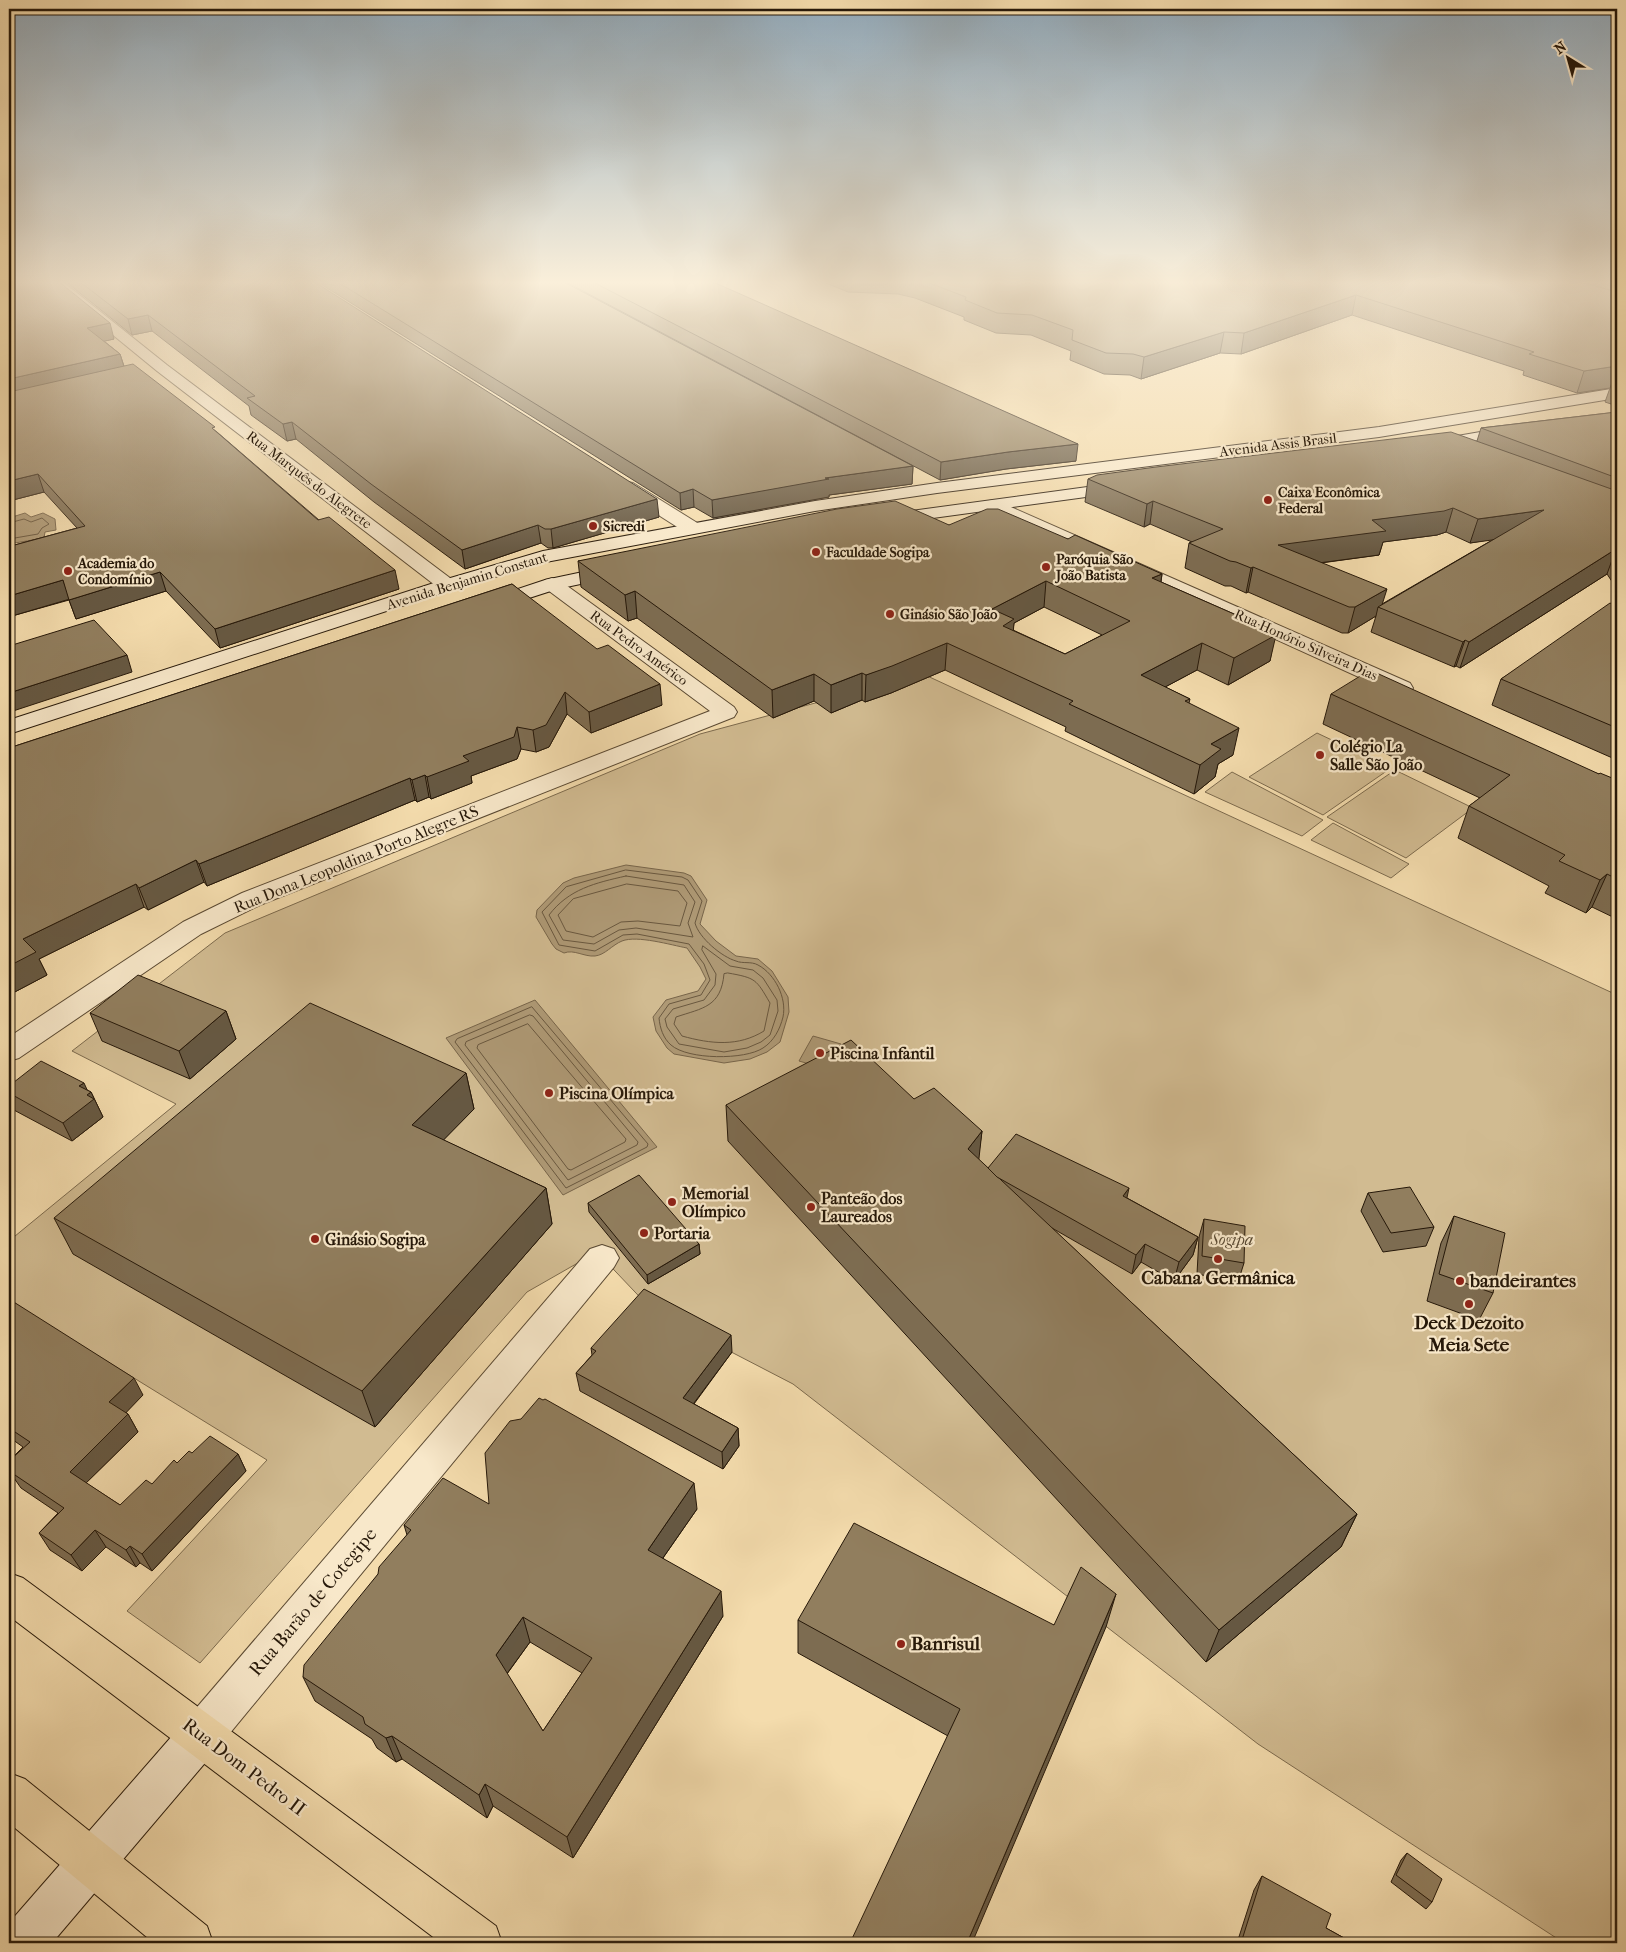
<svg xmlns="http://www.w3.org/2000/svg" width="1626" height="1952" viewBox="0 0 1626 1952" font-family="'IM FELL French Canon',serif">
<style>
.green{fill:#d1bb91;stroke:#7c6a4d}
.water{fill:#ae9975;stroke:#78654a}
.lines{fill:none;stroke-linecap:round;stroke-linejoin:round}
.shore{stroke:#6a583f;stroke-width:1}
.street-casing{stroke:#5a4932;stroke-width:2}
.secondary-casing{stroke:#261809;stroke-width:2}
.primary-casing{stroke:#261809;stroke-width:2}
.street{fill:#f8e8ca;fill-rule:evenodd}
.secondary{fill:#f8e8ca;fill-rule:evenodd}
.primary{fill:#f4dcad;fill-rule:evenodd}
.wall{fill:#7d6c51;stroke:#261809;fill-rule:evenodd}
.shaded-wall{fill:#665842;stroke:#261809}
.building{fill:#917e5e;stroke:#261809;fill-rule:evenodd}
.poi-dot{fill:#8f2418;stroke:#f8e8ca;stroke-width:2}
.labels{text-anchor:middle;dominant-baseline:central;stroke-width:4.5;stroke-linejoin:round;paint-order:stroke}
.far-street-label{font-size:14px;fill:#261809;stroke:#f8e8ca}
.far-poi-label{font-size:14px;font-weight:bold;fill:#261809;stroke:#f8e8ca;text-anchor:start}
.poi-label{font-size:16px;font-weight:bold;fill:#261809;stroke:#f8e8ca;text-anchor:start}
.street-label{font-size:16px;fill:#261809;stroke:#f8e8ca}
.park-label{font-size:16px;font-style:italic;fill:#594932;stroke:#f8e8ca}
.near-poi-label{font-size:19px;font-weight:bold;fill:#261809;stroke:#f8e8ca}
.near-street-label{font-size:19px;fill:#261809;stroke:#f8e8ca}
</style>
<rect width="100%" height="100%" fill="#f4dcad"/>
<filter id="stains"><feTurbulence type="fractalNoise" baseFrequency=".004" numOctaves="4"/><feColorMatrix values="0 0 0 0 .2 0 0 0 0 .09 0 0 0 0 .02 0 0 0 .5 -.17"/></filter>
<radialGradient id="worn" r=".72"><stop offset=".6" stop-color="#630" stop-opacity="0"/><stop offset="1" stop-color="#630" stop-opacity=".3"/></radialGradient>
<!-- green -->
<g class="green">
<polygon points="923,674 1617,995 1617,1943 1564,1943 1258,1744 793,1384 654,1312 597,1252 527,1292 200,1663 127,1611 267,1460 9,1301 9,1241 176,1104 72,1051 225,933 700,734"/>
<polygon points="1317,733 1391,768 1323,815 1249,777"/>
<polygon points="1395,770 1473,808 1406,858 1327,817"/>
<polygon points="1232,772 1323,820 1302,836 1205,792"/>
<polygon points="1333,823 1409,864 1391,878 1311,840"/>
</g>
<!-- water -->
<g class="water">
<polygon points="25,513 31,517 43,513 55,519 56,530 45,532 44,538 9,544 9,518"/>
<path d="M626 865 684 873 691 876 707 900 700 924 716 941 736 956 758 959 772 971 788 997 789 1012 780 1042 767 1052 750 1059 724 1063 674 1054 667 1048 656 1031 653 1017 666 1000 698 991 706 979 700 967 687 948C671 945 637 935 622 941 612 945 605 955 595 956 584 957 574 949 564 953L556 949 552 944 536 917 537 910 563 883 574 878Z"/>
<polygon points="535,1000 657,1147 563,1195 446,1038"/>
<polygon points="813,1036 841,1044 827,1069 799,1061"/>
</g>
<g class="lines">
<!-- shore -->
<g class="shore">
<polyline points="9,523 24,519 31,522 42,518 49,524 42,528 38,534 9,539"/>
<path d="M626 870 682 877 688 880 702 901 695 923C699 938 722 957 736 961 743 964 751 961 758 965 775 974 787 998 783 1017 780 1029 774 1041 763 1048 745 1060 688 1060 671 1045 663 1038 660 1028 659 1018L669 1004 701 995 710 980 704 964 689 944 637 934 623 935 595 951 559 945 542 912 566 887Z"/>
<path d="M626 876 684 885 695 902 688 923 693 937 636 928 619 930 594 944 563 940 549 915C569 889 595 883 626 876Z"/>
<polygon points="627,884 678,891 687,903 680,926 638,921 621,922 593,937 566,931 558,915 573,899"/>
<polygon points="703,946 730,966 753,970 763,978 777,1000 778,1011 770,1035 761,1042 747,1048 724,1052 679,1044 667,1027 665,1019 673,1009 704,1000 715,985 716,974 702,950"/>
<path d="M728 973C756 978 756 979 770 1003L764 1031C738 1047 711 1044 682 1036L674 1024 676 1017C703 1008 721 1007 724 974Z"/>
<polygon points="532,1007 648,1144 647,1147 566,1188 455,1042 457,1039"/>
<polygon points="530,1015 533,1016 638,1142 637,1145 568,1180 465,1045 466,1042"/>
<polygon points="528,1024 626,1139 625,1142 571,1170 568,1169 477,1048 478,1045"/>
</g>
<!-- street casing -->
<g class="street-casing">
<g id="street">
<polygon points="47,281 62,281 167,365 454,581 457,585 454,589 447,591 440,589 157,371"/>
<polygon points="627,482 633,483 699,524 701,528 699,532 692,534 685,532 621,491 618,487 621,483"/>
<polygon points="995,500 1410,683 1413,688 1410,693 1402,695 1394,693 989,509 986,505 989,501"/>
<polygon points="552,578 559,580 734,707 737,712 734,717 260,905 201,934 19,1058 9,1061 9,1037 183,922 242,893 710,711 545,588 542,584 545,580"/>
<polygon points="602,1245 614,1249 619,1258 614,1267 216,1750 201,1756 186,1750 180,1735 186,1720 590,1249"/>
</g>
</g>
<!-- secondary casing -->
<g class="secondary-casing">
<g id="secondary">
<polygon points="1617,388 1617,398 1379,437 937,493 815,511 546,562 454,589 9,734 9,720 440,581 543,551 815,501 937,483 1379,427"/>
<polygon points="1515,426 1521,427 1523,431 1521,435 1434,450 1428,449 1426,445 1428,441 1434,440"/>
<polygon points="1124,482 1130,483 1133,487 1130,491 889,524 883,523 880,519 883,515 889,514"/>
<polygon points="616,565 623,567 626,571 623,575 557,589 489,611 482,609 479,605 482,601 545,580"/>
<polygon points="201,1714 216,1720 222,1735 216,1750 52,1943 9,1943 9,1923 186,1720"/>
</g>
</g>
<!-- primary casing -->
<g class="primary-casing">
<g id="primary">
<polygon points="9,1573 23,1578 496,1926 502,1943 441,1943 9,1616"/>
<polygon points="9,1773 25,1779 207,1926 213,1943 154,1943 9,1823"/>
</g>
</g>
<!-- street -->
<use href="#street" class="street"/>
<!-- secondary -->
<use href="#secondary" class="secondary"/>
<!-- primary -->
<use href="#primary" class="primary"/>
</g>
<!-- wall -->
<g class="wall">
<polygon points="9,281 114,339 104,341 120,354 124,366 217,432 399,589 220,648 166,591 76,619 69,600 12,616 9,614 9,545 11,546 77,528 44,492 9,501"/>
<polygon points="65,281 313,281 659,517 553,548 548,548 541,543 465,569 374,502 296,439 287,441 251,415 249,406 152,331 132,335"/>
<polygon points="316,281 562,281 913,466 912,484 829,495 829,497 713,518 694,507 681,510"/>
<polygon points="564,281 711,281 1076,461 1006,469 940,480"/>
<polygon points="821,281 1617,281 1617,406 1605,402 1610,388 1577,393 1523,375 1524,371 1352,315 1241,354 1220,353 1141,379 1130,375 1104,374 1070,360 1071,351 1031,335 996,333 964,320 964,317 915,298 898,294 848,292"/>
<path d="M1617 412V589L1607 574 1460 668 1456 666 1454 667 1371 632 1376 616 1348 633H1342L1248 592 1246 593 1231 586H1225L1185 568 1189 543 1192 542 1150 524 1144 527 1085 502 1088 479 1477 441 1481 428ZM1446 532 1470 543 1494 539 1382 604 1321 563 1379 555 1383 542 1437 535Z"/>
<path d="M949 525 1068 539 1162 574 1161 582 1275 632 1270 661 1228 685 1197 670 1165 687 1190 699 1189 703 1233 755 1218 764 1215 777 1194 794 1065 731 1066 727 945 670 891 693 865 702 862 700 831 713 814 701 773 718 637 618 628 621 581 587 578 561ZM1044 607 1102 635 1065 654 1013 630 1014 623Z"/>
<polygon points="512,584 662,705 591,733 567,714 549,747 536,752 521,749 517,759 471,776 472,783 431,799 429,797 417,802 415,800 207,886 204,882 148,910 144,907 39,959 47,975 9,995 9,748"/>
<polygon points="1617,606 1617,760 1492,705 1501,679"/>
<polygon points="1331,694 1599,774 1617,780 1617,919 1592,907 1586,913 1545,893 1549,886 1458,838 1469,806 1480,798 1323,724"/>
<polygon points="226,1011 236,1039 190,1079 102,1041 90,1013"/>
<polygon points="466,1073 474,1109 443,1140 546,1188 552,1224 375,1427 73,1254 54,1218"/>
<polygon points="9,1086 87,1090 91,1092 103,1117 72,1141 12,1109 9,1102"/>
<polygon points="726,1105 982,1131 978,1159 988,1168 1127,1198 1198,1237 1193,1255 1174,1281 1141,1262 1132,1274 1052,1228 1357,1514 1341,1547 1206,1662 728,1141"/>
<polygon points="1368,1193 1434,1227 1426,1246 1383,1252 1361,1211"/>
<polygon points="588,1203 699,1244 700,1254 648,1284 589,1212"/>
<polygon points="1454,1216 1493,1293 1479,1320 1427,1301 1441,1243"/>
<polygon points="1204,1219 1244,1263 1238,1282 1197,1274 1199,1237"/>
<polygon points="9,1299 143,1395 126,1412 128,1414 138,1432 86,1483 120,1505 152,1484 177,1463 192,1453 238,1454 246,1471 152,1571 140,1563 136,1567 106,1547 82,1571 50,1550 39,1533 58,1513 21,1488 9,1471 10,1470 9,1468 9,1461 23,1447 9,1437"/>
<polygon points="591,1348 732,1352 694,1404 738,1428 739,1446 723,1469 580,1391 576,1373 592,1355"/>
<path d="M489 1504 697 1509 663 1558 723 1616 573 1858 493 1806 487 1818 402 1759 396 1762 377 1748 372 1739 315 1701 303 1677 407 1535 404 1525ZM530 1642 582 1673 543 1731 507 1674Z"/>
<polygon points="798,1620 1054,1625 1106,1627 948,1736 798,1653"/>
<polygon points="1407,1853 1432,1902 1426,1909 1391,1882 1401,1860"/>
<polygon points="1262,1876 1326,1928 1353,1943 1237,1943 1254,1890"/>
</g>
<!-- shaded-wall -->
<g class="shaded-wall">
<polygon points="1356,295 1352,315 1241,354 1244,333"/>
<polygon points="148,315 152,331 132,335 128,319"/>
<polygon points="110,323 114,339 92,344 87,328"/>
<polygon points="1224,332 1220,353 1141,379 1144,357"/>
<polygon points="120,354 125,370 9,397 9,379"/>
<polygon points="1617,366 1617,382 1613,380 1610,388 1577,393 1584,371"/>
<polygon points="292,422 296,439 287,441 283,424"/>
<polygon points="1078,444 1076,461 1006,469 940,480 941,462 1008,452"/>
<polygon points="913,466 912,484 829,495 829,497 713,518 712,500 825,478"/>
<polygon points="38,474 44,492 9,501 9,481"/>
<polygon points="693,489 694,507 681,510 680,493"/>
<polygon points="657,499 659,517 553,548 551,529"/>
<polygon points="1153,501 1150,524 1144,527 1147,504"/>
<polygon points="1453,508 1446,532 1437,535 1383,542 1379,555 1273,569 1278,545 1372,520"/>
<polygon points="1544,510 1536,534 1470,543 1478,519"/>
<polygon points="538,525 541,543 465,569 462,550"/>
<polygon points="1616,549 1607,574 1460,668 1469,642"/>
<polygon points="1253,567 1248,592 1246,593 1251,568"/>
<polygon points="395,570 399,589 220,648 215,629"/>
<polygon points="160,572 166,591 76,619 69,600"/>
<polygon points="1162,574 1158,600 1152,578"/>
<polygon points="63,580 70,599 12,616 9,607 9,596"/>
<polygon points="1046,581 1044,607 1014,623 1012,646 992,609"/>
<polygon points="1387,589 1381,608 1378,607 1376,616 1348,633 1355,607"/>
<polygon points="635,591 637,618 628,621 625,595"/>
<polygon points="1275,632 1274,635 1276,635 1270,661 1228,685 1234,658"/>
<polygon points="1465,640 1456,666 1454,667 1463,642"/>
<polygon points="947,643 945,670 891,693 865,702 866,675"/>
<polygon points="1202,643 1197,670 1137,702 1141,675"/>
<polygon points="127,655 132,672 10,712 9,708 9,693"/>
<polygon points="862,673 862,700 831,713 831,685"/>
<polygon points="814,674 814,701 773,718 772,690"/>
<polygon points="660,684 662,705 591,733 589,712"/>
<polygon points="565,692 567,714 549,747 536,752 533,730"/>
<polygon points="517,727 521,749 517,759 471,776 472,783 431,799 427,777 463,756"/>
<polygon points="1239,728 1233,755 1218,764 1215,777 1194,794 1200,765 1211,744"/>
<polygon points="425,775 429,797 417,802 412,780"/>
<polygon points="410,778 415,800 207,886 199,864"/>
<polygon points="196,860 204,882 148,910 139,888"/>
<polygon points="1607,874 1592,907 1586,913 1600,880"/>
<polygon points="136,884 144,907 39,959 47,975 9,995 9,966 23,939"/>
<polygon points="226,1011 236,1039 190,1079 179,1051"/>
<polygon points="466,1073 474,1109 422,1162 412,1125"/>
<polygon points="84,1083 89,1094 91,1092 103,1117 72,1141 63,1123 79,1086"/>
<polygon points="982,1131 978,1167 968,1149"/>
<polygon points="546,1188 552,1224 375,1427 362,1391"/>
<polygon points="1129,1188 1125,1207 1123,1196"/>
<polygon points="1198,1237 1193,1255 1174,1281 1179,1262"/>
<polygon points="699,1244 700,1254 648,1284 647,1275"/>
<polygon points="1145,1244 1141,1262 1132,1274 1136,1255"/>
<polygon points="731,1335 732,1352 685,1415 683,1398"/>
<polygon points="134,1378 143,1395 119,1420 109,1402"/>
<polygon points="128,1414 138,1432 80,1489 70,1472"/>
<polygon points="738,1428 739,1446 723,1469 722,1452"/>
<polygon points="238,1454 246,1471 152,1571 142,1554"/>
<polygon points="694,1483 697,1509 651,1575 648,1550"/>
<polygon points="1357,1514 1341,1547 1206,1662 1219,1630"/>
<polygon points="95,1530 106,1547 82,1571 71,1555"/>
<polygon points="130,1546 140,1563 136,1567 126,1550"/>
<polygon points="721,1591 723,1616 573,1858 567,1837"/>
<polygon points="1116,1594 1106,1627 972,1943 967,1943"/>
<polygon points="523,1617 530,1642 503,1679 496,1655"/>
<polygon points="392,1736 402,1759 396,1762 386,1738"/>
<polygon points="485,1784 493,1806 487,1818 479,1795"/>
</g>
<!-- building -->
<g class="building">
<polygon points="9,281 58,281 110,323 87,328 120,354 9,379"/>
<polygon points="79,281 313,281 657,499 551,529 545,529 538,525 462,550 371,484 292,422 283,424 247,398 255,396 148,315 128,319"/>
<polygon points="336,281 562,281 913,466 825,478 829,479 712,500 693,489 680,493"/>
<polygon points="591,281 711,281 1078,444 1008,452 941,462"/>
<polygon points="924,281 1577,281 1617,292 1617,366 1584,371 1529,354 1534,352 1356,295 1244,333 1224,332 1144,357 1133,354 1106,353 1072,340 1073,330 1032,315 997,313 965,300 966,297"/>
<polygon points="133,364 215,427 212,428 318,520 329,517 395,570 215,629 160,572 69,600 63,580 9,596 9,545 11,546 85,526 38,474 9,481 9,392"/>
<polygon points="1617,412 1617,478 1481,428"/>
<polygon points="1451,432 1617,491 1617,551 1616,549 1469,642 1465,640 1463,642 1378,607 1544,510 1478,519 1453,508 1444,511 1372,520 1386,531 1278,545 1387,589 1355,607 1349,607 1253,567 1251,568 1236,562 1230,561 1189,543 1223,529 1153,501 1147,504 1088,479 1097,475 1156,467"/>
<path d="M895 501 949 525 987 509H998L1068 539 1075 535 1162 574 1152 578 1275 632 1273 633 1276 635 1234 658 1202 643 1141 675 1190 699 1185 701 1239 728 1211 744 1221 749 1200 765 1069 704 1073 701 947 643 892 666 866 675 862 673 831 685 814 674 772 690 635 591 625 595 578 561 837 509ZM1046 581 1130 621 1065 654 1003 626 1014 619 992 609Z"/>
<polygon points="512,584 597,649 608,645 660,684 589,712 565,692 546,725 533,730 517,727 514,737 463,756 469,761 427,777 425,775 412,780 410,778 199,864 196,860 139,888 136,884 23,939 36,952 9,966 9,748"/>
<polygon points="1610,603 1617,606 1617,728 1501,679"/>
<polygon points="94,620 127,655 9,693 9,646"/>
<polygon points="1370,670 1599,774 1600,773 1617,780 1617,879 1607,874 1600,880 1559,861 1565,855 1469,806 1510,775 1331,694"/>
<polygon points="138,975 226,1011 179,1051 90,1013"/>
<polygon points="310,1003 466,1073 412,1125 546,1188 362,1391 54,1218"/>
<polygon points="851,1040 914,1099 934,1088 982,1131 968,1149 1357,1514 1219,1630 726,1105"/>
<polygon points="41,1061 84,1083 79,1086 91,1092 87,1095 94,1099 63,1123 9,1093 9,1086"/>
<polygon points="1016,1134 1129,1188 1123,1196 1198,1237 1179,1262 1145,1244 1136,1255 997,1177 988,1168"/>
<polygon points="639,1175 699,1244 647,1275 588,1203"/>
<polygon points="1410,1187 1434,1227 1391,1233 1368,1193"/>
<polygon points="1454,1216 1505,1233 1493,1293 1439,1274"/>
<polygon points="1204,1219 1245,1226 1244,1263 1202,1256"/>
<polygon points="644,1289 731,1335 683,1398 738,1428 722,1452 576,1373 596,1351 591,1348"/>
<polygon points="9,1299 134,1378 109,1402 128,1414 70,1472 120,1505 146,1480 152,1484 174,1460 177,1463 189,1451 192,1453 210,1436 238,1454 142,1554 130,1546 126,1550 95,1530 71,1555 39,1533 64,1508 9,1471 12,1468 9,1466 9,1461 30,1442 9,1428"/>
<path d="M539 1398 543 1400 545 1399 694 1483 648 1550 721 1591 567 1837 485 1784 479 1795 392 1736 386 1738 365 1724 363 1717 303 1677 304 1665 378 1574 379 1567 411 1530 404 1525 443 1478 489 1504 485 1453 510 1421 521 1419ZM523 1617 592 1658 543 1731 496 1655Z"/>
<polygon points="854,1523 1054,1625 1081,1567 1116,1594 967,1943 850,1943 960,1709 798,1620"/>
<polygon points="1407,1853 1442,1879 1432,1902 1396,1875"/>
<polygon points="1262,1876 1331,1914 1326,1928 1353,1943 1241,1943"/>
</g>
<!-- sky -->
<linearGradient id="sky" x2="0" y2="1"><stop stop-color="#91a9ba"/><stop offset="0.51" stop-color="#faefda"/><stop offset="1" stop-color="#faefda" stop-opacity="0"/></linearGradient>
<rect width="1626" height="554" fill="url(#sky)"/>
<!-- markers -->
<g class="poi-dot">
<circle cx="1268" cy="500" r="5"/>
<circle cx="593" cy="526" r="5"/>
<circle cx="816" cy="552" r="5"/>
<circle cx="1046" cy="567" r="5"/>
<circle cx="68" cy="571" r="5"/>
<circle cx="890" cy="614" r="5"/>
<circle cx="1320" cy="755" r="5"/>
<circle cx="820" cy="1053" r="5"/>
<circle cx="549" cy="1093" r="5"/>
<circle cx="672" cy="1202" r="5"/>
<circle cx="811" cy="1207" r="5"/>
<circle cx="644" cy="1233" r="5"/>
<circle cx="315" cy="1239" r="5"/>
<circle cx="1218" cy="1259" r="5"/>
<circle cx="1460" cy="1281" r="5"/>
<circle cx="1469" cy="1304" r="5"/>
<circle cx="901" cy="1644" r="5"/>
</g>
<g class="labels">
<!-- far-street labels -->
<g class="far-street-label">
<text transform="translate(1278 445) rotate(-7)">Avenida Assis Brasil</text>
<text transform="translate(309 480) rotate(37)">Rua Marquês do Alegrete</text>
<text transform="translate(467 581) rotate(-17)">Avenida Benjamin Constant</text>
<text transform="translate(1306 645) rotate(24)">Rua Honório Silveira Dias</text>
<text transform="translate(639 648) rotate(36)">Rua Pedro Américo</text>
</g>
<!-- far-poi labels -->
<g class="far-poi-label">
<text x="1278" y="492">Caixa Econômica<tspan x="1278" dy="16">Federal</tspan></text>
<text x="603" y="526">Sicredi</text>
<text x="826" y="552">Faculdade Sogipa</text>
<text x="1056" y="559">Paróquia São<tspan x="1056" dy="16">João Batista</tspan></text>
<text x="78" y="563">Academia do<tspan x="78" dy="16">Condomínio</tspan></text>
<text x="900" y="614">Ginásio São João</text>
</g>
<!-- poi labels -->
<g class="poi-label">
<text x="1330" y="746">Colégio La<tspan x="1330" dy="18">Salle São João</tspan></text>
<text x="830" y="1053">Piscina Infantil</text>
<text x="559" y="1093">Piscina Olímpica</text>
<text x="682" y="1193">Memorial<tspan x="682" dy="18">Olímpico</tspan></text>
<text x="821" y="1198">Panteão dos<tspan x="821" dy="18">Laureados</tspan></text>
<text x="654" y="1233">Portaria</text>
<text x="325" y="1239">Ginásio Sogipa</text>
</g>
<!-- street labels -->
<g class="street-label">
<text transform="translate(356 859) rotate(-22)">Rua Dona Leopoldina Porto Alegre RS</text>
</g>
<!-- park labels -->
<g class="park-label">
<text x="1232" y="1239">Sogipa</text>
</g>
<!-- near-poi labels -->
<g class="near-poi-label">
<text x="1218" y="1278">Cabana Germânica</text>
<text x="1470" y="1281" text-anchor="start">bandeirantes</text>
<text x="1469" y="1323">Deck Dezoito<tspan x="1469" dy="22">Meia Sete</tspan></text>
<text x="911" y="1644" text-anchor="start">Banrisul</text>
</g>
<!-- near-street labels -->
<g class="near-street-label">
<text transform="translate(313 1602) rotate(-50)">Rua Barão de Cotegipe</text>
<text transform="translate(244 1767) rotate(37)">Rua Dom Pedro II</text>
</g>
</g>
<!-- margin -->
<rect width="1626" height="1952" fill="none" stroke="#f4dcad" stroke-width="30"/>
<rect x="10" y="10" width="1606" height="1932" fill="none" stroke="#261809" stroke-width="2.5"/>
<rect x="15" y="15" width="1596" height="1922" fill="none" stroke="#261809"/>
<!-- north arrow -->
<g transform="translate(1568 58) rotate(323)" stroke="#f8e8ca" stroke-width="4" paint-order="stroke">
<path d="M0-4L9 19L0 12L-9 19Z" fill="#261809"/>
<text y="-8" font-size="14" font-weight="bold" text-anchor="middle" fill="#261809">N</text>
</g>
<rect width="100%" height="100%" filter="url(#stains)"/>
<rect width="100%" height="100%" fill="url(#worn)"/>
</svg>
